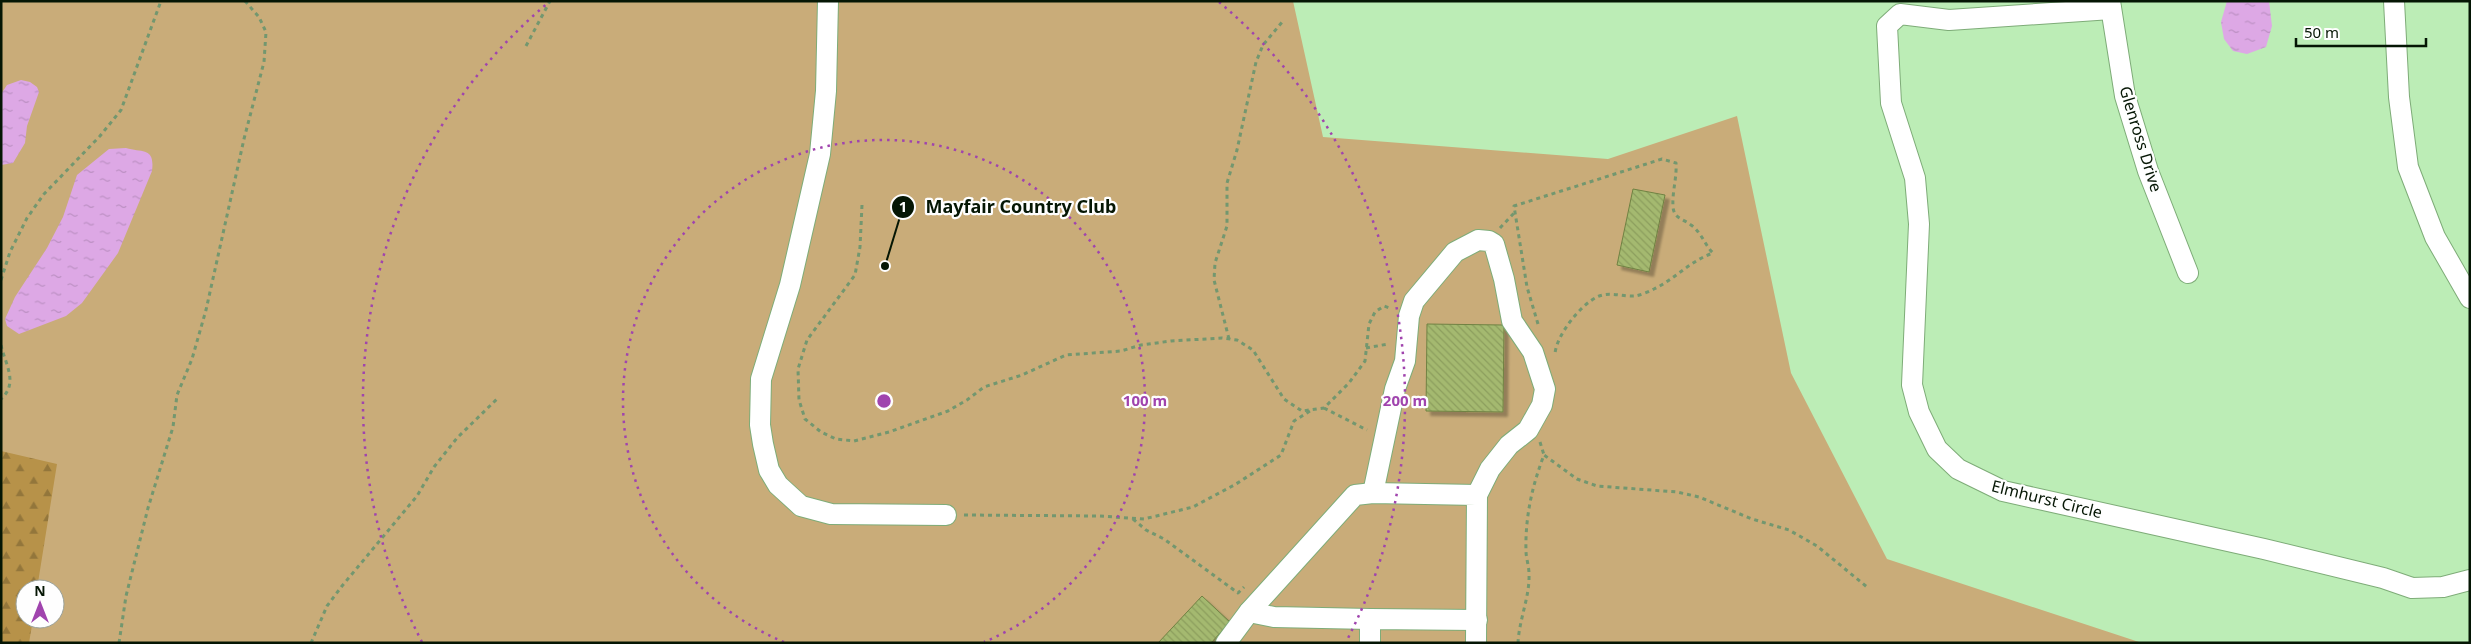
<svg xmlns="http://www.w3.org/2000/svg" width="2471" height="644" viewBox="0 0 2471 644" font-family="'Noto Sans',sans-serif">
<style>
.grass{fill:#c9ac79;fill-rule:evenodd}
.forest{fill:url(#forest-firs)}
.water{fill:url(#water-ripples)}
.building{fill:url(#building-back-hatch);stroke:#708243;filter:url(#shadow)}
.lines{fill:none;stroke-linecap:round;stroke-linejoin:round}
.minor-casing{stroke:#7eac78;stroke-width:22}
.path{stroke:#73976f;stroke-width:3;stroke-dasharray:4 4;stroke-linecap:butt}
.minor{stroke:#fff;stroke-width:20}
.ring{fill:none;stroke:#a044ae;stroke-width:2.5;stroke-dasharray:2.5 5}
.labels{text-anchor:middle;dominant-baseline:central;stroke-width:4.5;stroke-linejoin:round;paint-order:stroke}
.street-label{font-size:16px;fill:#051604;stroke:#fefefe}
.centre{fill:#a044ae;stroke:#fefefe;stroke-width:2.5}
.ring-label{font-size:15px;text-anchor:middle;font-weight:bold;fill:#a044ae;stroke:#fefefe;stroke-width:4.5;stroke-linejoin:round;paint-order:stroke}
.leader{fill:none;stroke:#051604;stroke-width:2}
.callout-dot{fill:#051604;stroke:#fefefe;stroke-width:2}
.mark-label{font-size:15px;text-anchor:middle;font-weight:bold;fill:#fff}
.callout-label{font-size:18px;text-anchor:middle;font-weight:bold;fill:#051604;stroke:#fefefe;stroke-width:4.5;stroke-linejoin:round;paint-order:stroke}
</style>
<defs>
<pattern id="forest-firs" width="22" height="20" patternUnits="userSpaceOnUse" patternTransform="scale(1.25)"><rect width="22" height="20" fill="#b79249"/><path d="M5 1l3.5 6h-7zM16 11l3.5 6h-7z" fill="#93763b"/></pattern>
<pattern id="water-ripples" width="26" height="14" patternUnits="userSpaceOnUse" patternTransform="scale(1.25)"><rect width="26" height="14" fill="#dda8e5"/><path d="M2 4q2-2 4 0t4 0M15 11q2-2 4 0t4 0" fill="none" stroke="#bc90c3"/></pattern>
<pattern id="building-back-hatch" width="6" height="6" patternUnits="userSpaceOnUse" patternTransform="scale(1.25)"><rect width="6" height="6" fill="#a4b96f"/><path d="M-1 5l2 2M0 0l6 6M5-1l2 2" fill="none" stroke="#8c9e5e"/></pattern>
<filter id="shadow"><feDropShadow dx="4.5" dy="4.5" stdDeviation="1" flood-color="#0004"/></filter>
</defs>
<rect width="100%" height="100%" fill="#bcedb6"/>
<!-- grass -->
<path class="grass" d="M1 1H1293L1323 137 1608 159 1737 116 1791 373 1887 559 2142 643H1ZM25 589H55V619H25Z"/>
<!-- forest -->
<polygon class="forest" points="1,451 57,464 37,589 25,589 25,619 33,619 29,643 1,643"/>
<!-- water -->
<g class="water">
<polygon points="2227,1 2269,1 2272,26 2266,47 2247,54 2233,51 2224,39 2221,22"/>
<polygon points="21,80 30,82 37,87 39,92 27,126 25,143 13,163 1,165 1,94 7,85"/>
<path d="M126 148C143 153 155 147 152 171L118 253 82 303 66 316 19 334 7 326 5 319 15 297 47 248 63 217 77 175 109 149Z"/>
</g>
<!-- building -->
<g class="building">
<polygon points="1633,189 1665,195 1649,272 1617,265"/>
<polygon points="1427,324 1504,325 1503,412 1426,411"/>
<polygon points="1202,596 1230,622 1211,643 1158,643"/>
</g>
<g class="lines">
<!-- minor casing -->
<g class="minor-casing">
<g id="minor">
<polyline points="828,1 826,91 820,154 790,285 761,379 760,425 763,444 769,470 778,485 801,506 831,514 946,515"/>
<polyline points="2110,1 2125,96 2148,171 2188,273"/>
<polyline points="2394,1 2399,97 2408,167 2435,237 2470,298"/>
<polyline points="2111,9 1949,20 1900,14 1887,26 1891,103 1915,178 1919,224 1912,385 1919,412 1937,449 1958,469 2003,491 2264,549 2383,578 2412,588 2443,587 2470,580"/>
<polyline points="1373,493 1395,389 1405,361 1409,316 1414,301 1455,252 1478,240 1489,241 1494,244 1504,279 1512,321 1533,352 1545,389 1542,405 1528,430 1509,445 1490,469 1477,495"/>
<polyline points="1249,612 1274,617 1370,619"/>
<polyline points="1226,643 1249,612 1355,495 1373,493 1477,495 1476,643"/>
<polyline points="1370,643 1370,619 1477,620"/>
</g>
</g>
<!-- path -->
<g class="path">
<polyline points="526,46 550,1"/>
<polyline points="862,205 860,247 855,275 807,340 798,369 799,400 805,419 821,432 836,439 854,441 889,432 948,411 967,400 984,387 1022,375 1066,355 1121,351 1141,345 1171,341 1222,338 1237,340 1253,350 1284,399 1302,411 1324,408 1349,383 1365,361 1369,324 1375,312 1384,306 1392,309"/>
<polyline points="1500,228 1515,212"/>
<polyline points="1,280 10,252 27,218 44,194 100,136 121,110 161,1"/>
<path d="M1538 324 1527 287 1514 206 1662 159 1676 163C1677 178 1672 192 1673 207 1674 219 1684 219 1691 225 1702 233 1704 244 1713 253 1690 261 1675 279 1654 289 1648 292 1641 295 1635 296 1623 297 1609 291 1597 297 1580 305 1556 336 1555 354"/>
<polyline points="1229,339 1214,280 1215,263 1227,226 1227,183 1237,150 1256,62 1263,45 1283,21"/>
<path d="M1 345C5 364 19 383 1 399"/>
<polyline points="1366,348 1388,344"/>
<polyline points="1324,408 1367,430"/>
<polyline points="1540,442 1544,455"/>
<polyline points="964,515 1099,516 1144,519 1193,507 1236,484 1281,455 1294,421 1310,411"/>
<polyline points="1133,519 1146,530 1164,539 1238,593 1244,587"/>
<polyline points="119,643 126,596 148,508 173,427 177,395 192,359 206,310 244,139 264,62 266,32 259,17 245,1"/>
<polyline points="311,643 327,606 342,586 417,496 434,467 457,438 498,398"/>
<path d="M1518 643C1519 620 1530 596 1529 574 1529 566 1526 558 1526 551 1525 518 1532 486 1544 455L1577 479 1597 486 1677 492 1699 497 1752 519 1789 530 1817 546 1867 587"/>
</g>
<!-- minor -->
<use href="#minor" class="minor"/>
</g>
<!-- distance rings -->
<g class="ring">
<path d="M784 642A261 261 0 1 1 984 642"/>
<path d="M422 642A521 521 0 0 1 549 2M1219 2A521 521 0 0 1 1346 642"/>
</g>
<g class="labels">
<!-- street labels -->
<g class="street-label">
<text transform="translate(2141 139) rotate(73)">Glenross Drive</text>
<text transform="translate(2047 499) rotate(14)">Elmhurst Circle</text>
</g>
</g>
<circle cx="884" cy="401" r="8" class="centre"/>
<g class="ring-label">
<text x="1145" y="406">100 m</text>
<text x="1405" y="406">200 m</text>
</g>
<!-- callouts -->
<path class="leader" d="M885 266L903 207"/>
<g class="callout-dot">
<circle cx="885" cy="266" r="5"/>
<circle cx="903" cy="207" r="12"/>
</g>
<g class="mark-label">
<text x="903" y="212">1</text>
</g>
<g class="callout-label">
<text x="1021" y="213">Mayfair Country Club</text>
</g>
<!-- border -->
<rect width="2471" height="644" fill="none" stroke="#051604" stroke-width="5"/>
<!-- north arrow -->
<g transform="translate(40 604)"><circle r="24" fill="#fefefe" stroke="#9aa19a"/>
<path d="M0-4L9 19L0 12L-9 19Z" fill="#a044ae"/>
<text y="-8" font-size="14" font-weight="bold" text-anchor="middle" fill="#051604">N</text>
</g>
<!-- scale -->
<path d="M2296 38v8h130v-8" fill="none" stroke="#051604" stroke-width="2.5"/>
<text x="2304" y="38" font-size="15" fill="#051604" stroke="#fefefe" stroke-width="4" paint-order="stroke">50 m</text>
</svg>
